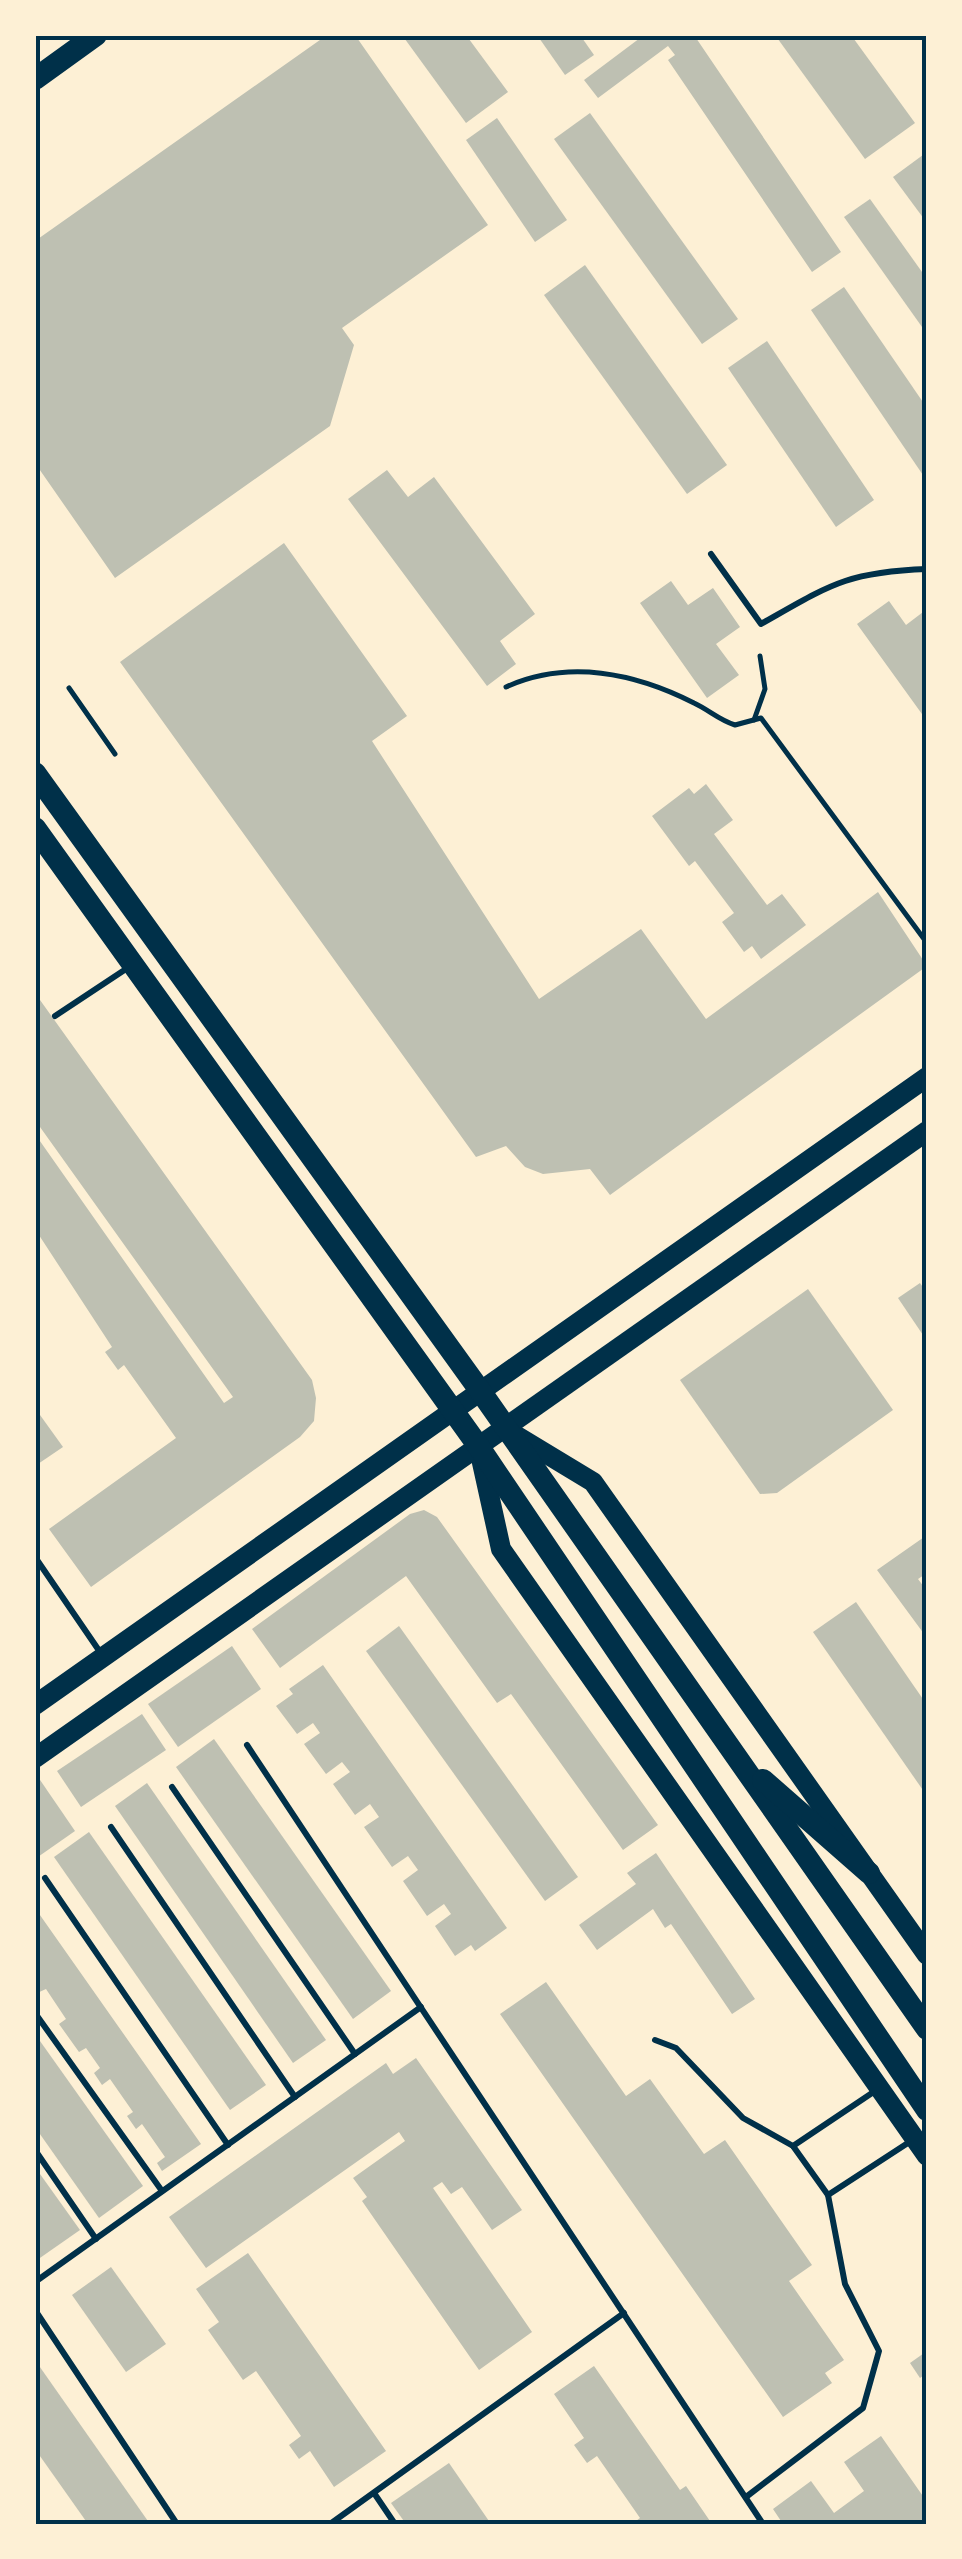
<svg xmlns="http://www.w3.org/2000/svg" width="962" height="2559" viewBox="0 0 962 2559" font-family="Ubuntu,sans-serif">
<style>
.building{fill:#bec0b2}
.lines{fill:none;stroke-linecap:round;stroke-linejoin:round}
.path{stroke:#003049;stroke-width:5}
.service{stroke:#003049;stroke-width:6}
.secondary{stroke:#003049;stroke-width:20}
.primary{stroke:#003049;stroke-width:22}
.neatline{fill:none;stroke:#003049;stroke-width:4}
</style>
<rect width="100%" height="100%" fill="#fdf0d5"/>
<!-- building -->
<g class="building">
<polygon points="327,35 355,35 488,225 342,328 354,345 330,426 115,578 35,463 35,241"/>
<polygon points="402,35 466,35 508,92 466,123"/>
<polygon points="537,35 580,35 594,55 565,75"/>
<polygon points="644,35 694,35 841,252 812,272 668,60 675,55 668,46 598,98 584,80"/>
<polygon points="775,35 851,35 915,123 865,159"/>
<polygon points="590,113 738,319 702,344 554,139"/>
<polygon points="497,118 567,220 535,242 466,140"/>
<polygon points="927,152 927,223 893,177"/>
<polygon points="870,199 927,279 927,334 844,217"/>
<polygon points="585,265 727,465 687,494 544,295"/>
<polygon points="844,287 927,408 927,481 811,310"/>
<polygon points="767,341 874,500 836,527 728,368"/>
<polygon points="387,470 408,497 434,477 535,614 500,641 516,664 487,686 348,499"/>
<polygon points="284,543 407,716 372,741 539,999 641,929 706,1019 878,892 927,966 610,1195 590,1169 543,1174 525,1167 506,1146 476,1157 120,662"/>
<polygon points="671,581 688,605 713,588 740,627 716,644 739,675 707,698 640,603"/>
<polygon points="889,601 906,625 927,609 927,721 857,624"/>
<polygon points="706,784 733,820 714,834 767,905 782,894 806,925 761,959 752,946 744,952 722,922 734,913 695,861 689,866 652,816 689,788 694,794"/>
<polygon points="35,993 312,1380 316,1398 314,1421 300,1437 91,1587 49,1529 176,1438 124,1365 118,1370 105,1352 112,1347 35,1229 35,1134 224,1403 233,1397 35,1120"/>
<polygon points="920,1283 927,1293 927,1341 898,1298"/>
<polygon points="808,1289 893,1410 777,1493 760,1494 680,1380"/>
<polygon points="35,1408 63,1447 35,1466"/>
<polygon points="424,1510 437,1517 658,1825 623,1850 511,1694 497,1703 406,1576 280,1668 252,1629 410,1514"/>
<polygon points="927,1535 927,1573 918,1579 927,1591 927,1638 877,1570"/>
<polygon points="856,1602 927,1705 927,1796 813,1632"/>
<polygon points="399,1626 578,1877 545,1901 366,1651"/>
<polygon points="232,1646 261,1689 178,1747 148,1704"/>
<polygon points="323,1665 507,1928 475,1951 471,1945 455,1956 435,1926 451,1914 444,1904 427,1916 403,1881 418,1870 408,1856 392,1867 364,1827 379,1817 370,1804 355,1815 333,1784 350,1772 342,1762 326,1774 304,1744 320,1733 313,1723 297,1734 276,1706 293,1694 289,1689"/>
<polygon points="142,1714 166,1750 81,1807 57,1771"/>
<polygon points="214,1739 391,1991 353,2019 176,1767"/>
<polygon points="38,1777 75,1831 35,1859 35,1779"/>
<polygon points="147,1783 326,2040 293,2063 115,1806"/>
<polygon points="89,1832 266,2085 230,2110 54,1857"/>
<polygon points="656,1853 755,1999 732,2014 671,1924 665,1928 653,1909 597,1950 579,1925 636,1884 627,1873"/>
<polygon points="35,1908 201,2144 162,2171 157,2163 165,2157 142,2124 136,2129 127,2116 133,2112 110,2079 102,2085 94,2073 100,2068 86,2048 79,2052 59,2024 66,2019 46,1989 35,1994"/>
<polygon points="546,1982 626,2096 650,2079 704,2154 725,2140 812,2265 789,2281 844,2360 825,2373 832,2383 783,2417 500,2014"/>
<polygon points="35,2034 143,2186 99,2218 35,2127"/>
<polygon points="416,2058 522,2210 492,2230 462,2187 451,2194 442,2182 433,2188 532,2332 479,2370 362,2201 367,2197 353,2178 405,2141 399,2132 206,2268 169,2217 386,2063 393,2074"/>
<polygon points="35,2167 80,2230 37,2260 35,2257"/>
<polygon points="248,2253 386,2451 334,2487 310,2451 299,2459 289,2445 301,2436 256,2371 243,2380 208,2330 219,2322 196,2289"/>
<polygon points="111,2267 166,2344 126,2372 72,2295"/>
<polygon points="927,2351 927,2373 920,2378 910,2363"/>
<polygon points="35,2360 150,2524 88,2524 35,2449"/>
<polygon points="594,2366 680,2490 686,2486 712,2524 632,2524 640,2518 597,2456 587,2463 574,2445 584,2438 554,2394"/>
<polygon points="881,2436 927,2502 927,2524 783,2524 773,2509 811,2481 834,2513 864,2491 844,2462"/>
<polygon points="449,2463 491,2524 406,2524 391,2503"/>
</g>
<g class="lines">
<!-- path -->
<g class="path">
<path d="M506 687C568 659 635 673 694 703 709 710 719 720 735 725L761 718 927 943"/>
<polyline points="69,688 115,754"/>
<polyline points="754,720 765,689 760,656"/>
</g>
<!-- service -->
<g class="service">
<path d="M711 554 761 624C830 585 846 572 927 569"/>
<polyline points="55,1016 129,967"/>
<polyline points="35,1557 100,1652"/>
<polyline points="247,1745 763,2524"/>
<polyline points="172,1787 355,2054"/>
<polyline points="111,1827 295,2097"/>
<polyline points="45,1878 228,2145"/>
<polyline points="35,2013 162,2191"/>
<polyline points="655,2040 676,2048 743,2118 793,2146 828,2195 845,2284 879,2351 863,2408 746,2497"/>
<polyline points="793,2146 878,2089"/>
<polyline points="35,2150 96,2239"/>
<polyline points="828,2195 914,2139"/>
<polyline points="35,2282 421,2007"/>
<polyline points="35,2310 177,2524"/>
<polyline points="374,2493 395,2524"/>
<polyline points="330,2524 624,2313"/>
</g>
<!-- secondary -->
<g class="secondary">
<polyline points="512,1433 593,1482 927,1955"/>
<polyline points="479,1449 501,1549 927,2156"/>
<polyline points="35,1705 927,1077"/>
<polyline points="35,1758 927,1131"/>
</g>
<!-- primary -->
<g class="primary">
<polyline points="35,79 96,35"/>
<polyline points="35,773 481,1392 927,2029"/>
<polyline points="35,828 479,1447 927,2110"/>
<polyline points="763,1780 869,1873"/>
</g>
</g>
<!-- border -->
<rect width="962" height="2559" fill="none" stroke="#fdf0d5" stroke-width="75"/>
<rect x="38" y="38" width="886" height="2484" class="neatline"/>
</svg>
